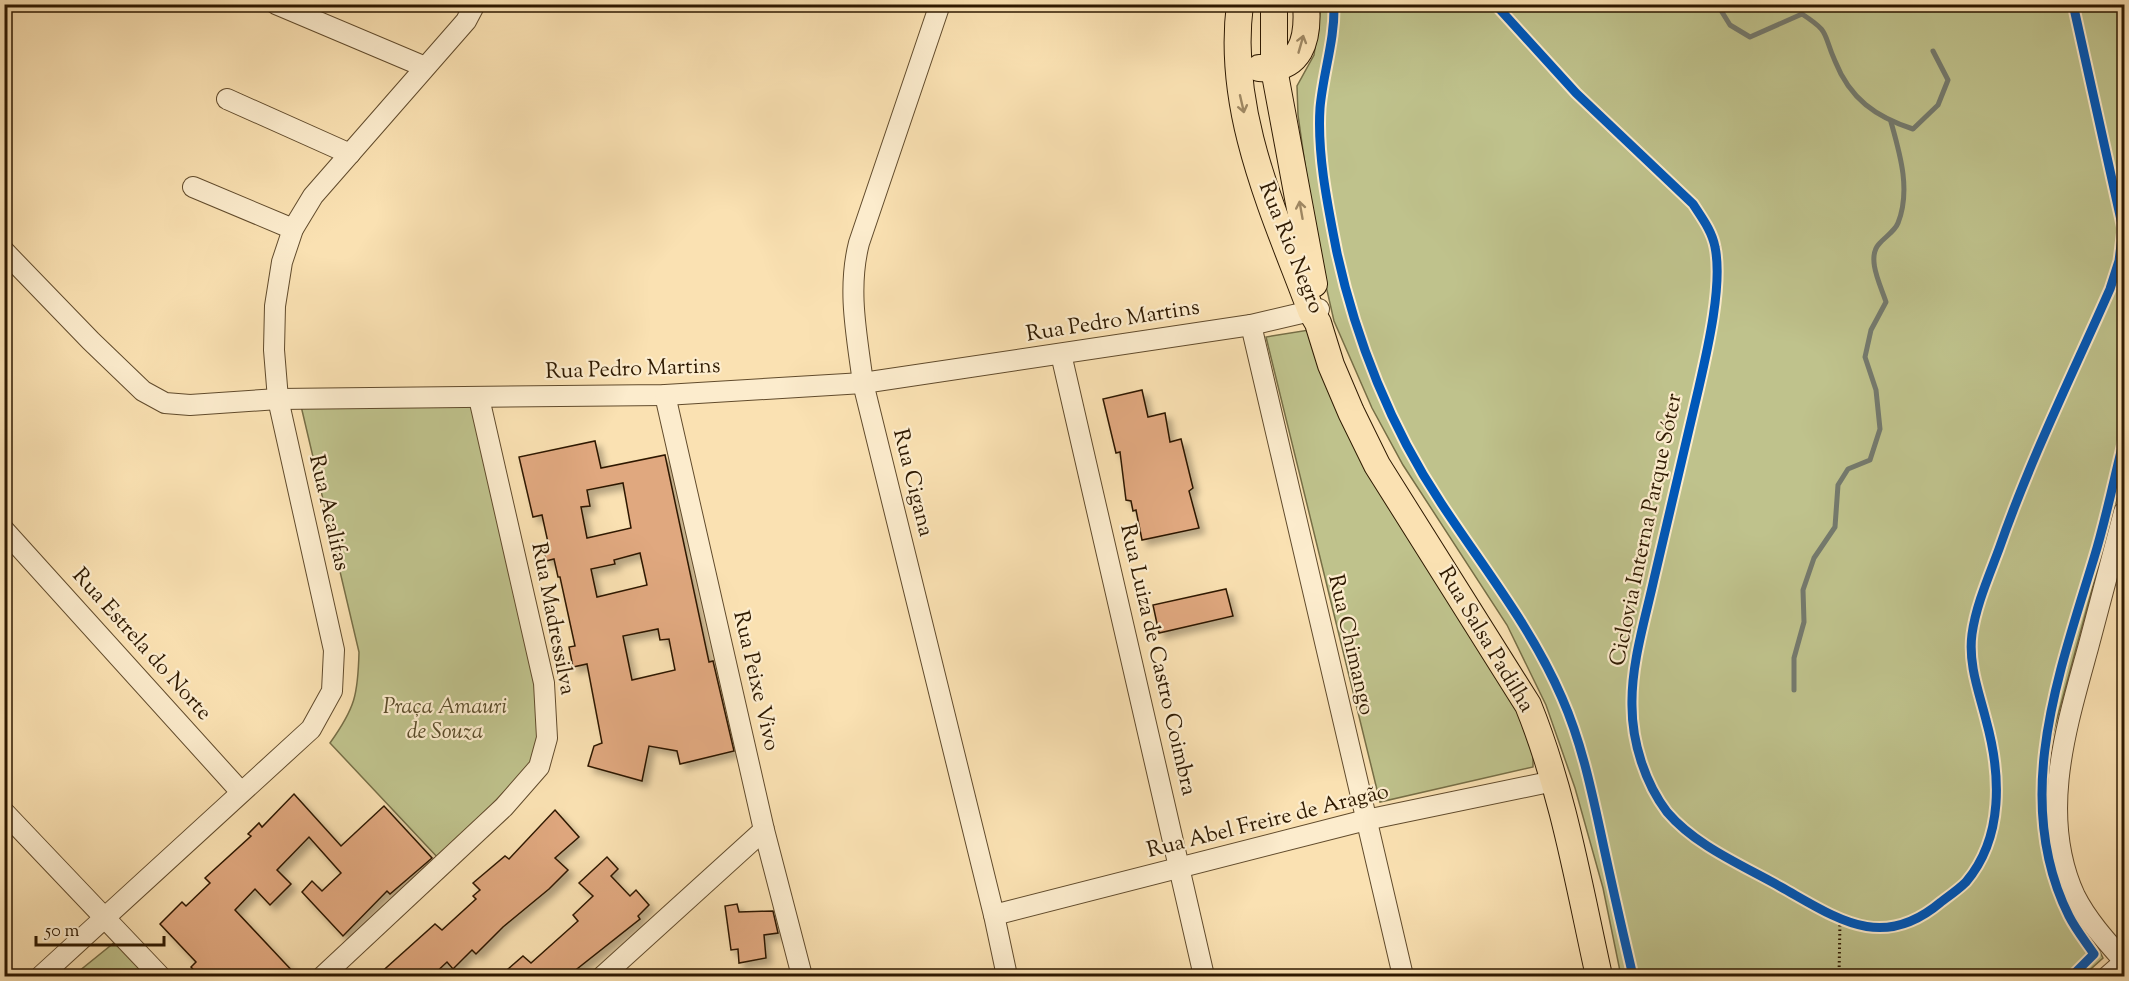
<svg xmlns="http://www.w3.org/2000/svg" width="2129" height="981" viewBox="0 0 2129 981" font-family="'Sorts Mill Goudy',serif">
<style>
.green{fill:#bfc28c;stroke:#766e46;stroke-width:1.5}
.lines{fill:none;stroke-linecap:round;stroke-linejoin:round}
.stream{stroke:#747a6e;stroke-width:5}
.building{fill:#e0a87f;stroke:#2e1900;stroke-width:1.5;fill-rule:evenodd;filter:url(#shadow)}
.minor-casing{stroke:#614b2c;stroke-width:22}
.major-casing{stroke:#2e1900;stroke-width:28}
.path{stroke:#2e1900;stroke-width:3;stroke-dasharray:1.5 3;stroke-linecap:butt}
.minor{stroke:#fceccd;stroke-width:20}
.major{stroke:#fae1b2;stroke-width:26}
.cycleway-casing{stroke:#fceccd;stroke-width:13}
.cycleway{stroke:#0057b8;stroke-width:9}
.oneway{stroke:#9e8762}
.labels{text-anchor:middle;dominant-baseline:central;stroke-width:4.5;stroke-linejoin:round;paint-order:stroke}
.street-label{font-size:22px;fill:#2e1900;stroke:#fceccd}
.park-label{font-size:22px;font-style:italic;fill:#5a4c2a;stroke:#fceccd}
</style>
<defs>
<filter id="shadow"><feDropShadow dx="5.5" dy="5.5" stdDeviation="3" flood-color="#0004"/></filter>
</defs>
<rect width="100%" height="100%" fill="#fae1b2"/>
<filter id="stains"><feTurbulence type="fractalNoise" baseFrequency=".00333" numOctaves="4"/><feColorMatrix values="0 0 0 0 .2 0 0 0 0 .09 0 0 0 0 .02 0 0 0 .5 -.17"/></filter>
<radialGradient id="worn" r=".72"><stop offset=".6" stop-color="#630" stop-opacity="0"/><stop offset="1" stop-color="#630" stop-opacity=".3"/></radialGradient>
<!-- green -->
<g class="green">
<polygon points="1321,5 2124,5 2124,471 2048,752 2046,813 2055,858 2103,958 2083,976 1621,976 1603,888 1575,788 1546,705 1507,625 1403,465 1372,408 1334,321 1316,242 1298,115 1297,86 1314,55"/>
<polygon points="1309,330 1519,710 1533,744 1533,767 1380,802 1266,337"/>
<path d="M301 406H475L536 681 540 736 532 763 439 859 330 743C355 708 358 695 359 652Z"/>
<polygon points="115,942 149,976 73,976"/>
</g>
<g class="lines">
<!-- stream -->
<g class="stream">
<path d="M1717 4 1730 25 1750 37 1802 14C1831 33 1822 32 1835 61 1850 99 1876 117 1913 129L1938 105 1948 80 1933 51"/>
<path d="M1794 690V658L1804 622 1803 590 1814 558 1835 527 1838 485 1848 469 1870 460 1880 429 1876 390 1865 357 1871 330 1886 302C1881 286 1866 258 1879 244 1885 237 1895 231 1898 223 1911 190 1900 154 1891 122"/>
</g>
</g>
<!-- building -->
<g class="building">
<polygon points="1142,390 1148,417 1165,413 1170,442 1181,439 1193,488 1189,491 1199,528 1142,540 1136,510 1133,511 1131,501 1126,500 1120,452 1116,453 1103,399"/>
<path d="M595 441 601 468 665 455 709 662 713 661 734 751 680 764 677 751 649 746 642 781 588 766 594 746 602 743 587 664 573 667 569 647 575 646 560 577H558L554 559 546 561 544 549 549 547 542 515 533 517 519 457ZM623 483 631 528 587 538 581 507 590 506 587 490ZM640 553 647 585 597 597 591 569 615 564 614 560ZM658 629 660 640 669 639 675 670 632 680 623 636Z"/>
<polygon points="1226,589 1233,616 1159,633 1153,605"/>
<polygon points="294,794 341,846 384,806 432,858 390,894 387,891 343,936 302,892 312,881 322,891 341,873 309,837 277,870 291,884 270,905 255,889 235,910 297,976 199,976 191,967 196,962 160,924 182,902 186,906 210,883 205,878 251,836 248,834 259,823 262,827"/>
<polygon points="555,810 579,837 555,858 568,870 549,889 503,927 476,954 472,950 453,969 447,962 432,976 377,976 435,924 442,930 476,899 473,896 480,890 473,883 505,856 509,859"/>
<polygon points="607,857 618,869 611,876 630,896 636,890 649,905 638,916 640,919 568,976 500,976 523,956 531,963 578,921 573,915 593,896 579,883"/>
<polygon points="737,904 739,912 773,911 778,933 764,935 766,958 739,963 738,949 731,950 725,906"/>
</g>
<g class="lines">
<!-- minor casing -->
<g class="minor-casing">
<g id="minor">
<polyline points="276,4 425,67"/>
<path d="M940 4 859 243C847 290 857 336 863 383L994 915 1007 976"/>
<polyline points="227,99 350,154"/>
<polyline points="193,187 293,229"/>
<polyline points="4,251 91,341 143,391 165,403 190,405 278,399 665,395 863,383 1251,325 1319,309"/>
<polyline points="1251,325 1403,976"/>
<polyline points="1061,354 1204,976"/>
<polyline points="665,395 764,830 802,976"/>
<path d="M2124 512C2112 557 2100 603 2088 648 2066 728 2038 816 2075 896 2087 920 2107 942 2124 961"/>
<polyline points="4,530 241,792"/>
<polyline points="4,812 160,976"/>
<polyline points="994,915 1366,820 1554,781"/>
<polyline points="41,976 311,729 332,691 334,650 278,399 274,350 275,306 282,262 293,229 313,196 466,21 475,4"/>
<polyline points="323,976 504,807 539,767 547,738 544,683 479,398"/>
<polyline points="603,976 764,830"/>
<polyline points="2108,976 2124,962"/>
</g>
</g>
<!-- major casing -->
<g class="major-casing">
<g id="major">
<path d="M1240 4C1226 112 1274 212 1311 311L1318 323 1331 365 1351 412 1377 465 1528 705C1563 791 1579 886 1599 976"/>
<polyline points="1274,4 1274,69 1314,284"/>
<path d="M1259 68C1301 71 1309 40 1306 4"/>
</g>
</g>
<!-- path -->
<polyline class="path" points="1839,976 1840,921"/>
<!-- minor -->
<use href="#minor" class="minor"/>
<!-- major -->
<use href="#major" class="major"/>
<!-- cycleway casing -->
<g class="cycleway-casing">
<g id="cycleway">
<path d="M1334 4C1335 40 1323 73 1320 108 1317 155 1328 207 1337 253 1356 340 1391 428 1441 503 1483 567 1532 628 1562 698 1581 741 1591 788 1601 834 1611 881 1622 929 1633 976"/>
<path d="M1495 4 1576 93 1693 204C1702 218 1712 231 1715 247 1723 285 1707 352 1698 391 1683 454 1669 516 1654 579 1645 620 1631 664 1632 706 1632 742 1645 783 1667 812 1696 846 1742 865 1781 887 1838 919 1882 952 1941 902 1949 896 1959 889 1966 882 2004 837 2001 774 1986 720 1979 692 1968 664 1972 634 1976 605 1989 576 1999 549 2030 460 2072 375 2110 289L2119 261 2123 229 2073 4"/>
<path d="M2072 976 2094 954C2086 942 2076 930 2069 916 2011 800 2059 673 2094 558 2106 519 2114 479 2124 439"/>
</g>
</g>
<!-- cycleway -->
<use href="#cycleway" class="cycleway"/>
</g>
<!-- one-way arrows -->
<defs><path id="oneway-shaft" d="M-6 0H5M1.5-3L5.5 0L1.5 3" fill="none" stroke-width="1.6" stroke-linecap="round" stroke-linejoin="round" transform="scale(1.5)"/></defs>
<g class="oneway">
<use href="#oneway-shaft" transform="translate(1301 44) rotate(-74)"/>
<use href="#oneway-shaft" transform="translate(1242 104) rotate(77)"/>
<use href="#oneway-shaft" transform="translate(1301 210) rotate(-100)"/>
</g>
<g class="labels">
<!-- street labels -->
<g class="street-label">
<text transform="translate(1290 248) rotate(68)">Rua Rio Negro</text>
<text transform="translate(1113 322) rotate(-9)">Rua Pedro Martins</text>
<text transform="translate(633 370) rotate(-2)">Rua Pedro Martins</text>
<text transform="translate(912 483) rotate(76)">Rua Cigana</text>
<text transform="translate(328 513) rotate(77)">Rua Acalifas</text>
<text transform="translate(1647 530) rotate(-78)">Ciclovia Interna Parque Sóter</text>
<text transform="translate(552 619) rotate(79)">Rua Madressilva</text>
<text transform="translate(1485 640) rotate(59)">Rua Salsa Padilha</text>
<text transform="translate(141 645) rotate(48)">Rua Estrela do Norte</text>
<text transform="translate(1350 645) rotate(77)">Rua Chimango</text>
<text transform="translate(1157 660) rotate(77)">Rua Luiza de Castro Coimbra</text>
<text transform="translate(755 681) rotate(77)">Rua Peixe Vivo</text>
<text transform="translate(1268 822) rotate(-14)">Rua Abel Freire de Aragão</text>
</g>
<!-- park labels -->
<g class="park-label">
<text x="445" y="708">Praça Amauri<tspan x="445" dy="25">de Souza</tspan></text>
</g>
</g>
<!-- margin -->
<rect width="2129" height="981" fill="none" stroke="#fae1b2" stroke-width="24"/>
<rect x="6" y="6" width="2117" height="969" fill="none" stroke="#2e1900" stroke-width="3"/>
<rect x="12" y="12" width="2105" height="957" fill="none" stroke="#2e1900" stroke-width="1.5"/>
<!-- scale -->
<path d="M36 936v9h128v-9" fill="none" stroke="#2e1900" stroke-width="3"/>
<text x="45" y="936" font-size="18" fill="#2e1900" stroke="#fceccd" stroke-width="4.5" paint-order="stroke">50 m</text>
<rect width="100%" height="100%" filter="url(#stains)"/>
<rect width="100%" height="100%" fill="url(#worn)"/>
</svg>
